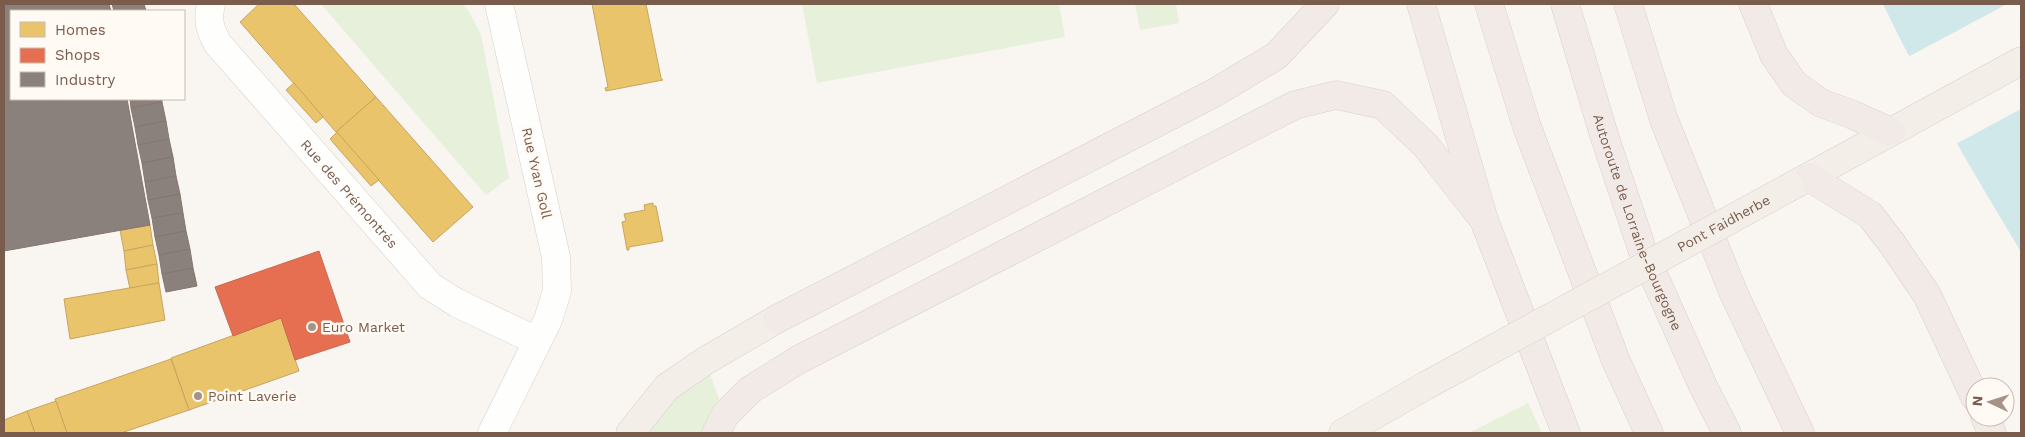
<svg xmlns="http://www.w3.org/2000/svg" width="2025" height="437" viewBox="0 0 2025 437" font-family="'Work Sans',sans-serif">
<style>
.green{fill:#e7f0db}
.water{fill:#d0e8ea}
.pier{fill:#f9f5f0}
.homes{fill:#e9c46a;stroke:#c8a561}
.shops{fill:#e76f51;stroke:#c66950}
.industry{fill:#8a817c;stroke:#85766e}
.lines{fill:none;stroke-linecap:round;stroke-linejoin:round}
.minor-casing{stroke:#d7d1cb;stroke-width:29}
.major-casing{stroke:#dad1cc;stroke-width:29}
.highway-casing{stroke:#dad1cc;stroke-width:29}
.minor{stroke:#fefefd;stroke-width:28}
.major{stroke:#f3eee8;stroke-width:28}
.highway{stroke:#f2eae7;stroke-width:28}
.major-bridge-casing{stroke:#dad1cc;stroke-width:29;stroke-linecap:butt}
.major-bridge{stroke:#f3eee8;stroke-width:28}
.poi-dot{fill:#a69286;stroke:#fffaf3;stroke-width:2}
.labels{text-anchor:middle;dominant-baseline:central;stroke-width:5;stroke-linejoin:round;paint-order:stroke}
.street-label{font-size:14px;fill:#7a5c4d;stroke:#fffaf3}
.poi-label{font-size:14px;fill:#7a5c4d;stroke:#fffaf3;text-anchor:start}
</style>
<rect width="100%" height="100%" fill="#f9f5f0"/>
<!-- green -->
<g class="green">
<polygon points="321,4 463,4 470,13 481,35 509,178 486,195"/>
<polygon points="802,4 1059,4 1065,37 817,83"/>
<polygon points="1135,4 1176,4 1179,23 1140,30"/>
<polygon points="705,361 725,415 716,433 630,433"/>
<polygon points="1528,403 1542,433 1469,433"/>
</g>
<!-- water -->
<path class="water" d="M1883 4H2021V252C1972 170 1924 90 1883 4Z"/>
<!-- pier -->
<polygon class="pier" points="2007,4 2021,4 2021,109 1956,144 1908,57"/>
<!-- homes -->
<g class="homes">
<polygon points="259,4 294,4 376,97 336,132 240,22"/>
<polygon points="592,4 646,4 661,78 663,80 606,91 605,88 608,87"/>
<polygon points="294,83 323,117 316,123 286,90"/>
<polygon points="376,97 473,207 433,242 336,132"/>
<polygon points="337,132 379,180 371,186 330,139"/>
<polygon points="653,203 653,206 656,206 663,241 629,247 629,250 627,250 622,222 626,221 624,214 645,210 644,205"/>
<polygon points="150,225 153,245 124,251 120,230"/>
<polygon points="153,245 157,264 126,270 124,251"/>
<polygon points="157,264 159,283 130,289 126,270"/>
<polygon points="159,283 165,320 70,339 64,299"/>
<polygon points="281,318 299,371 189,410 171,358"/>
<polygon points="171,359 189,410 121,433 67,433 55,399"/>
<polygon points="56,401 67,433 35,433 27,411"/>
<polygon points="27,411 35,433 4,433 4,420"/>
</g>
<!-- shops -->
<polygon class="shops" points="319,251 350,342 295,360 281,318 233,336 215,287"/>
<!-- industry -->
<g class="industry">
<polygon points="4,4 109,4 111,11 11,11 11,99 127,99 150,225 4,251"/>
<polygon points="112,4 144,4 146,11 114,11"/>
<polygon points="130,99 162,99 162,102 131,108"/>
<polygon points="162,102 166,121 135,127 131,108"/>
<polygon points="166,121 169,139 138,145 135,127"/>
<polygon points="169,139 173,157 142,163 138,145"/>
<polygon points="173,157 176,176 145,182 142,163"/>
<polygon points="176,176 180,194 148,200 145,182"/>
<polygon points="180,194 183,213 152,218 148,200"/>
<polygon points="183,213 186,231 155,237 152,218"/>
<polygon points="186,231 190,249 159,255 155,237"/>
<polygon points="190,249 193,268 162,274 159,255"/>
<polygon points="193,268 197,286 166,292 162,274"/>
</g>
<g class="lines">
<!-- minor casing -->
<g class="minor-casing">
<g id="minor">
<path id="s1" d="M211 4C207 20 210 30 218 44L430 286 457 303 537 341"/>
<polyline points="492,433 548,320 557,291 556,257 499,4"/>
</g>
</g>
<!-- major casing -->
<g class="major-casing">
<g id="major">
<polyline points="1790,187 2021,61"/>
<polyline points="630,433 667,387 705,361 777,319"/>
<polyline points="1343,433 1425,386"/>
</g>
</g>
<!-- highway casing -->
<g class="highway-casing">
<g id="highway">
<polyline points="1421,4 1484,220 1566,433"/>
<polyline points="1489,4 1527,127 1616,361 1649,433"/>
<path id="s2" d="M1565 4 1604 135 1642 249 1703 386 1727 433"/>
<polyline points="1628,4 1664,120 1734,294 1800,433"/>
<polyline points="1753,4 1774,55 1794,84 1821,103 1851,114 1891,132"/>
<polyline points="1809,177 1870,215 1891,242 1927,295 1975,397"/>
<polyline points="777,319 1214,93 1276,56 1325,4"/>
<polyline points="1985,417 1992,433"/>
<polyline points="716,433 725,415 750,390 798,360 1295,105 1336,95 1383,105 1426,146 1484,220"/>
</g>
</g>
<!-- minor -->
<use href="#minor" class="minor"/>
<!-- major -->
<use href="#major" class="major"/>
<!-- highway -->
<use href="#highway" class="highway"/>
<!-- major-bridge casing -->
<g class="major-bridge-casing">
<g id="major-bridge">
<path id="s3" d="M1425 386 1790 187"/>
</g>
</g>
<!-- major-bridge -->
<use href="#major-bridge" class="major-bridge"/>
</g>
<!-- markers -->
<g class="poi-dot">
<circle cx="312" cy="327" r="5"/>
<circle cx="198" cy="396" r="5"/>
</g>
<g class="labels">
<!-- street labels -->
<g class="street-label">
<text transform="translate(537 173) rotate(77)">Rue Yvan Goll</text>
<text stroke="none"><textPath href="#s1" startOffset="241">Rue des Prémontrés</textPath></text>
<text stroke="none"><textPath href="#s2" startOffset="230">Autoroute de Lorraine-Bourgogne</textPath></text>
<text stroke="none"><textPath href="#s3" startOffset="340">Pont Faidherbe</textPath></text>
</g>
<!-- poi labels -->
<g class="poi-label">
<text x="322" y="327">Euro Market</text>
<text x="208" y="396">Point Laverie</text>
</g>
</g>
<!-- border -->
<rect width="2025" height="437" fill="none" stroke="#7a5c4d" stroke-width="10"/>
<!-- legend -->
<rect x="10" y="10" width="175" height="90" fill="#fffaf3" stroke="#cabbb1"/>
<rect x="20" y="22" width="25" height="15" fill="#e9c46a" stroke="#cabbb1"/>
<text x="55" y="35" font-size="15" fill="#7a5c4d">Homes</text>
<rect x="20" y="48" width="25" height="15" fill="#e76f51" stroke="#cabbb1"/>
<text x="55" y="60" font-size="15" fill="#7a5c4d">Shops</text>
<rect x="20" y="72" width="25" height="15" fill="#8a817c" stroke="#cabbb1"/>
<text x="55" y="85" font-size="15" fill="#7a5c4d">Industry</text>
<!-- north arrow -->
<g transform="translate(1990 402) rotate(274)"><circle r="24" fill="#fffaf3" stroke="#cabbb1"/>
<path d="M0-4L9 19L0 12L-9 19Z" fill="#a69286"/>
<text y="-8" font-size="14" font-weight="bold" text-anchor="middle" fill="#7a5c4d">N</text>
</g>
</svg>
